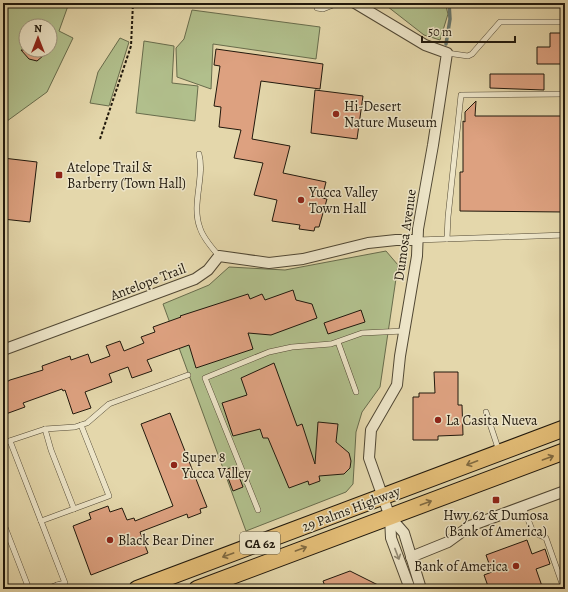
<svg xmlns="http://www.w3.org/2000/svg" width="568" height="592" viewBox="0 0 568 592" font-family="Alegreya,serif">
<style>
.green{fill:#b1bf8c;stroke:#686c4c;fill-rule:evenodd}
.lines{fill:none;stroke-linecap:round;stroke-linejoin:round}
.stream{stroke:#677870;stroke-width:3.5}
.building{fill:#dda180;stroke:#20180c}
.lane-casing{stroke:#514834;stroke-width:6}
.street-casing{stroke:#514834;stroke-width:12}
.primary-casing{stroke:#20180c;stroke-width:18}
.path{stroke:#20180c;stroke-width:2;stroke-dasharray:3 2;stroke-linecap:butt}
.lane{stroke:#ede5c8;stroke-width:5}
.street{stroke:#ede5c8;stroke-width:10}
.primary{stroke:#e2bc76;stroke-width:16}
.oneway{stroke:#816a41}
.oneway2{stroke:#918973}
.poi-dot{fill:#8f2418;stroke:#ede5c8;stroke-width:1.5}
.labels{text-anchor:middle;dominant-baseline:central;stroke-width:3;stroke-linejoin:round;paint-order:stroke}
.shield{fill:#ede5c8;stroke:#5e5644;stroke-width:1}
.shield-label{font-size:13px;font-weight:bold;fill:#20180c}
.poi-label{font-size:14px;fill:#20180c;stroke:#ede5c8;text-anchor:start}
.street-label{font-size:14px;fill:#20180c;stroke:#ede5c8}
</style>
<rect width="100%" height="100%" fill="#e4d7ab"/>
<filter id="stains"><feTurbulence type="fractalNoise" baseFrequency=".005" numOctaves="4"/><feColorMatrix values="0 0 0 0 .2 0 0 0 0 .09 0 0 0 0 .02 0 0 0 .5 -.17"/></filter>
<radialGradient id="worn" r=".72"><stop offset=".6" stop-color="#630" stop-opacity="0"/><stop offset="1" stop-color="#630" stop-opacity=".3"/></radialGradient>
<!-- green -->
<g class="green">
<path d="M3 3H69L59 31 73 38 47 92 3 124ZM26 26H50V50H26Z"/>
<polygon points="383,3 445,3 448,14 440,40 424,35"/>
<polygon points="192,10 320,27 316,59 213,44 211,89 177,77 176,48 184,39"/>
<polygon points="120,38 129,42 109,106 90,103 98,72"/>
<polygon points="144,41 174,46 172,83 198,86 195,121 136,113"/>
<polygon points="386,251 398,265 380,387 362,412 356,432 353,484 346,492 246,531 163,304 209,285 229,267 285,270"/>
</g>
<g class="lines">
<!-- stream -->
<polyline class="stream" points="446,44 450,19 449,3"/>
</g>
<!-- building -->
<g class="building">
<polygon points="550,33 565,33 565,64 537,64 537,47 550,47"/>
<polygon points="216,49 323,64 320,89 261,81 252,139 290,146 283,173 326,182 322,198 327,199 319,227 315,227 314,231 299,229 300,225 272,221 277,200 254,195 263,163 234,158 241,130 219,127 221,107 214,106 220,66 214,65"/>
<polygon points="21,50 50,50 37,61 29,59"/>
<polygon points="490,74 544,74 544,90 490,88"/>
<polygon points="315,90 363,96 357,139 311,133"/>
<polygon points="476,101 475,116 565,116 565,212 460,211 460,172 463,172 463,121 465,122 465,112"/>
<polygon points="3,158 37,162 30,222 3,219"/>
<polygon points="293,290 296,300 312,304 317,318 271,335 248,333 253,349 196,368 189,345 147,360 152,371 132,378 128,367 109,374 112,382 85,392 91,408 73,414 65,390 63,391 62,389 23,403 25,407 3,415 3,384 10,380 43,370 42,366 70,356 71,360 88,354 91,363 110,356 106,346 120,341 124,351 144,343 141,337 155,332 153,327 181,317 180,316 248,294 250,299 262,294 265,300"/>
<polygon points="361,310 365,322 328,334 324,323"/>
<polygon points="274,363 297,426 302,424 315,464 318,422 338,424 336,442 349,453 351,461 350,468 344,474 319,476 320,481 309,485 308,481 289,488 268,438 263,438 260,429 233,436 222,403 247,395 241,378"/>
<polygon points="434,372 458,372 458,405 462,405 463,435 438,436 438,440 413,440 413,397 419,397 419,393 435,393"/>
<polygon points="170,413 207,507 200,509 201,513 188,518 187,514 140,532 148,553 91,575 73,526 91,519 89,513 108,506 110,512 122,508 127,520 134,518 135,521 173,506 141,424"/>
<polygon points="235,466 243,487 233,491 225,470"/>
<polygon points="527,540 532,554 545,549 550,564 536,569 543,589 489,589 484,575 492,572 486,555"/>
<polygon points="350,571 386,589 326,589 323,581"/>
</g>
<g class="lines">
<!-- lane casing -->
<g class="lane-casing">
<g id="lane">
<polyline points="317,8 323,9 338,3"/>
<polyline points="447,53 468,56 472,54 500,22 565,22"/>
<path d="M199 154C205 177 191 204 200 228 203 238 212 248 219 256"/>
<polyline points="447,239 448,217 461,95 565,94"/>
<polyline points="417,240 565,235"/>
<polyline points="338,342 356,392"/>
<polyline points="486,412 499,451"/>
<polyline points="45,429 51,450 74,509"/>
<polyline points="10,441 65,583 57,585 59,589"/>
<polyline points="3,443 45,429 75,427 87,423 109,404 188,375"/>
<polyline points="523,507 533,532 546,538 564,589"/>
<polyline points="258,510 205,378 269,352 292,347 331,344 362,333 404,331"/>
<polyline points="41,521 109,496 81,425"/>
<polyline points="3,522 29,589"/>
<polyline points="46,589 57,585"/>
</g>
</g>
<!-- street casing -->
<g class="street-casing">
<g id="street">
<polyline points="355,3 425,45 447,53 433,145 418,229 417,256 400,356 397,385 371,430 369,458 390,517 391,538 410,589"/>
<polyline points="3,350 195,279 208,270 219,256 269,263 303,259 368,243 396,240 417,240"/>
<polyline points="390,517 404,533 421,589"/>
<polyline points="411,557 448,542 470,526 565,491"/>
</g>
</g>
<!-- primary casing -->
<g class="primary-casing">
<g id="primary">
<polyline points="137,589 565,428"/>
<polyline points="197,589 565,451"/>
</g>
</g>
<!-- path -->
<polyline class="path" points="100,139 131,46 133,3"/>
<!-- lane -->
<use href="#lane" class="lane"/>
<!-- street -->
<use href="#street" class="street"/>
<!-- primary -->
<use href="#primary" class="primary"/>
</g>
<!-- one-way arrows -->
<defs><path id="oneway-shaft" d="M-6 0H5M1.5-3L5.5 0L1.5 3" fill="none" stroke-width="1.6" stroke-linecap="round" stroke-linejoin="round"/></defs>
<g class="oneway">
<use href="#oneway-shaft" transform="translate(548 458) rotate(-20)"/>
<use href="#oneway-shaft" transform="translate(472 463) rotate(159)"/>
<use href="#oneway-shaft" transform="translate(426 503) rotate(-20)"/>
<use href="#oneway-shaft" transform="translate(301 549) rotate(-20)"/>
<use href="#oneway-shaft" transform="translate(228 555) rotate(160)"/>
</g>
<use class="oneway2" href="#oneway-shaft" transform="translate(397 554) rotate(69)"/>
<!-- markers -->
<g class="poi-dot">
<circle cx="336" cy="114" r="4"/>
<rect x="55" y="171" width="8" height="8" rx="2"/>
<circle cx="301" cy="200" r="4"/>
<circle cx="438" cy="420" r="4"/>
<circle cx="174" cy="465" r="4"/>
<rect x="492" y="496" width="8" height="8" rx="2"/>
<circle cx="110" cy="540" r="4"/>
<circle cx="516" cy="566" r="4"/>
</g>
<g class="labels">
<!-- shield labels -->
<rect class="shield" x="240" y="532" width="40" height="22" rx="3"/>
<g class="shield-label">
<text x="260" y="543">CA 62</text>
</g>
<!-- poi labels -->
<g class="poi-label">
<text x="344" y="106">Hi-Desert<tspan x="344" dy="16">Nature Museum</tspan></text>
<text x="67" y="167">Atelope Trail &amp;<tspan x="67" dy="16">Barberry (Town Hall)</tspan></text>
<text x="309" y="192">Yucca Valley<tspan x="309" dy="16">Town Hall</tspan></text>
<text x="446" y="420">La Casita Nueva</text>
<text x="182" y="457">Super 8<tspan x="182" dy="16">Yucca Valley</tspan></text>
<text x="496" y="515" text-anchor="middle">Hwy 62 &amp; Dumosa<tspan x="496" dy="16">(Bank of America)</tspan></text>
<text x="118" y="540">Black Bear Diner</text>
<text x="508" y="566" text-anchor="end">Bank of America</text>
</g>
<!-- street labels -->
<g class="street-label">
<text transform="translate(405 235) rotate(-82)">Dumosa Avenue</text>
<text transform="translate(148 282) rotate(-21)">Antelope Trail</text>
<text transform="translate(351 509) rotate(-21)">29 Palms Highway</text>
</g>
</g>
<!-- margin -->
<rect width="568" height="592" fill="none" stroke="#e4d7ab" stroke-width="16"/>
<rect x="4" y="4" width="560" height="584" fill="none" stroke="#20180c" stroke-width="2"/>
<rect x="8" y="8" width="552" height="576" fill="none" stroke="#20180c"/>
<!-- north arrow -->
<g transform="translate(38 38)"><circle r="19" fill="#ede5c8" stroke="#9b937d"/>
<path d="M0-3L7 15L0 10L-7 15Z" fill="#8f2418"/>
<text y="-6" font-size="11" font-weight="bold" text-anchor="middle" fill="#20180c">N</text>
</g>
<!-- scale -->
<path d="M422 36v6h93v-6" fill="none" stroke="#20180c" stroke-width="2"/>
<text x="428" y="36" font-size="12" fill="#20180c" stroke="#ede5c8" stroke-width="3" paint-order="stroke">50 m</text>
<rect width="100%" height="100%" filter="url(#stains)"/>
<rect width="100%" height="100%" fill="url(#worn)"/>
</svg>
